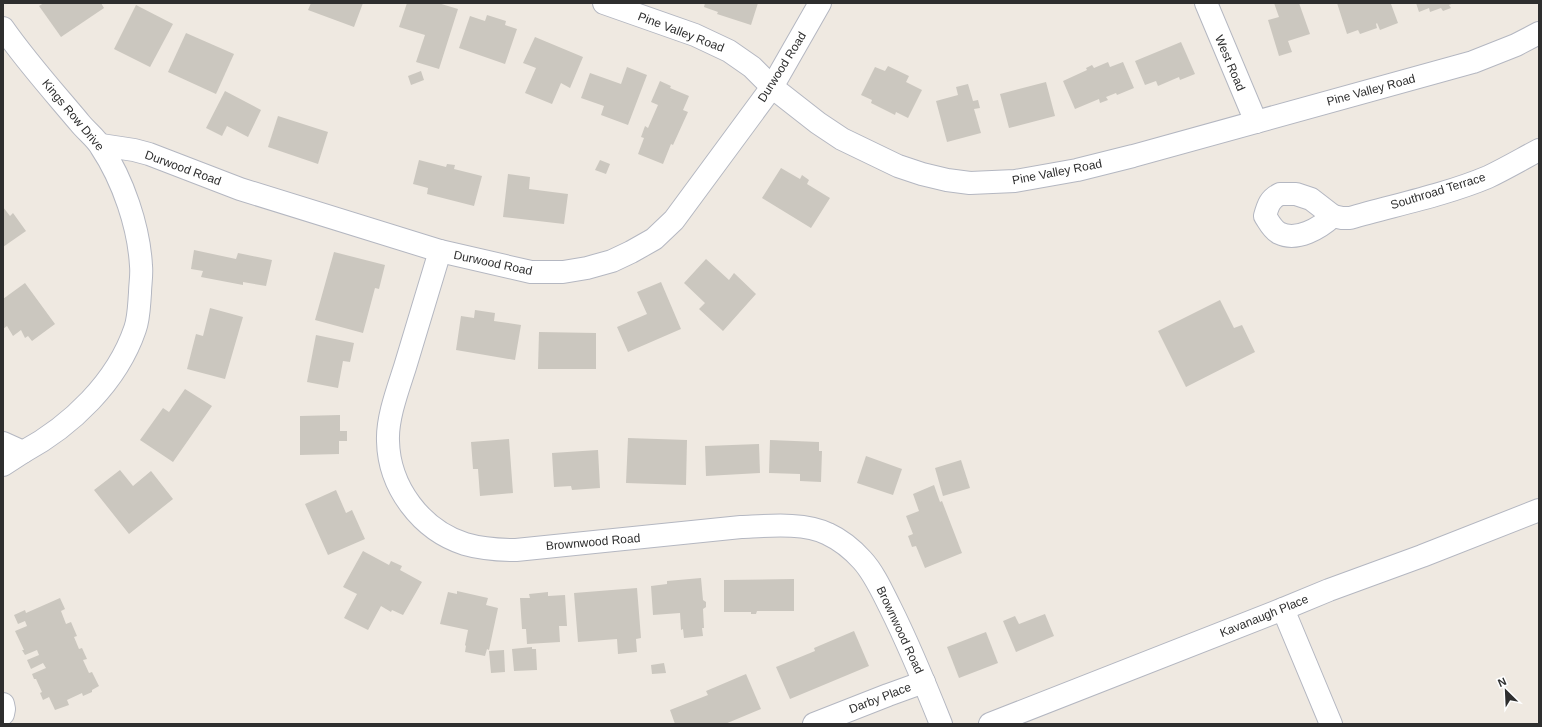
<svg xmlns="http://www.w3.org/2000/svg" width="1542" height="727" viewBox="0 0 1542 727" font-family="Arial,sans-serif">
<style>
.building{fill:#cbc7bf}
.lines{fill:none;stroke-linecap:round;stroke-linejoin:round}
.minor-casing{stroke:#b4b7c1;stroke-width:24}
.minor{stroke:#fff;stroke-width:22}
.labels{text-anchor:middle;dominant-baseline:central;stroke-width:4;stroke-linejoin:round;paint-order:stroke}
.street-label{font-size:12px;fill:#2e2e2e;stroke:#fff}
</style>
<rect width="100%" height="100%" fill="#efe9e1"/>
<!-- building -->
<g class="building">
<polygon points="44,3 101,3 104,8 61,37 39,6"/>
<polygon points="311,3 363,3 354,27 308,10"/>
<polygon points="407,3 438,3 458,9 439,69 416,62 425,35 399,27"/>
<polygon points="705,3 758,3 751,25 717,14 718,12 704,7"/>
<polygon points="1274,3 1299,3 1310,34 1288,41 1292,52 1279,56 1268,20 1279,17"/>
<polygon points="1337,3 1389,3 1389,4 1391,4 1398,23 1380,30 1377,23 1376,24 1377,28 1360,34 1358,30 1347,34"/>
<polygon points="1416,3 1454,3 1449,5 1451,8 1443,11 1441,8 1430,12 1429,8 1419,12"/>
<polygon points="136,5 173,24 150,67 114,49"/>
<polygon points="487,15 506,21 505,25 517,29 505,64 459,48 470,16 485,21"/>
<polygon points="186,33 234,54 216,94 168,72"/>
<polygon points="535,37 583,57 570,88 561,83 552,104 525,93 536,68 523,63"/>
<polygon points="1181,42 1195,74 1180,80 1179,77 1158,86 1156,81 1145,85 1135,61"/>
<polygon points="1108,62 1110,67 1123,62 1134,88 1117,95 1116,93 1106,97 1108,100 1100,103 1099,99 1075,109 1063,81 1087,70 1086,68 1092,65 1094,68"/>
<polygon points="888,66 909,76 906,82 922,90 908,118 896,112 895,115 871,103 872,100 861,95 875,67 885,71"/>
<polygon points="627,67 647,75 628,125 601,115 604,106 581,98 590,73 621,84"/>
<polygon points="421,71 424,80 411,85 408,76"/>
<polygon points="660,81 671,86 670,88 689,96 683,110 688,112 673,145 671,144 663,164 638,154 644,138 641,137 645,126 648,128 658,105 651,102"/>
<polygon points="1046,82 1055,116 1009,128 1000,94"/>
<polygon points="968,84 973,101 978,100 980,108 974,109 981,133 947,142 936,101 958,95 956,87"/>
<polygon points="225,91 261,110 248,137 227,126 222,136 206,128"/>
<polygon points="278,116 328,132 318,164 268,147"/>
<polygon points="419,160 446,167 447,164 455,165 454,169 482,176 474,206 427,194 428,188 413,184"/>
<polygon points="600,160 610,164 606,174 595,170"/>
<polygon points="781,168 800,179 802,175 809,180 807,184 830,198 811,228 762,198"/>
<polygon points="508,174 530,177 529,189 568,194 564,224 503,217"/>
<polygon points="3,207 10,216 13,213 26,231 3,247"/>
<polygon points="194,250 236,259 238,253 272,260 266,286 243,282 243,285 201,277 203,271 191,269"/>
<polygon points="334,252 385,265 379,289 375,288 363,333 315,320"/>
<polygon points="706,259 729,280 734,273 756,294 723,331 699,309 705,303 684,283"/>
<polygon points="661,282 681,329 628,352 617,327 647,314 637,292"/>
<polygon points="25,283 55,324 32,341 28,336 25,338 21,330 13,336 7,326 3,329 3,299"/>
<polygon points="1220,300 1234,328 1242,325 1255,352 1186,387 1158,331"/>
<polygon points="210,308 243,317 225,379 187,369 196,334 203,336"/>
<polygon points="475,310 495,313 494,321 521,325 515,360 456,350 461,316 474,318"/>
<polygon points="539,332 596,333 596,369 538,369"/>
<polygon points="316,335 354,343 350,362 343,361 338,388 307,382"/>
<polygon points="185,389 212,406 173,462 140,440 163,408 169,412"/>
<polygon points="340,415 340,431 347,431 347,441 339,441 339,454 300,455 300,416"/>
<polygon points="628,438 687,440 686,485 626,483"/>
<polygon points="509,439 513,493 480,496 478,469 473,469 471,442"/>
<polygon points="770,440 819,442 819,451 822,451 821,482 800,481 800,474 769,473"/>
<polygon points="759,444 760,473 706,476 705,446"/>
<polygon points="598,450 600,488 572,490 571,486 554,487 552,453"/>
<polygon points="866,456 902,469 893,495 857,483"/>
<polygon points="961,460 970,488 943,496 935,468"/>
<polygon points="120,470 133,486 151,471 173,499 129,534 94,490"/>
<polygon points="934,485 940,502 942,501 962,553 925,568 916,546 912,547 908,536 913,534 906,516 919,511 913,494"/>
<polygon points="336,490 346,513 352,510 365,539 328,555 305,504"/>
<polygon points="363,551 389,565 391,561 402,566 400,570 422,582 403,615 392,610 391,612 381,606 368,630 344,618 357,594 343,587"/>
<polygon points="701,578 703,600 706,602 706,607 703,609 704,628 702,628 703,636 684,638 683,629 681,630 680,613 653,615 651,586 667,584 667,581"/>
<polygon points="794,579 794,611 757,611 756,614 751,614 751,612 724,612 724,580"/>
<polygon points="637,588 641,638 636,639 637,652 618,654 617,639 578,642 574,593"/>
<polygon points="457,591 488,598 486,605 498,608 489,650 487,649 485,656 465,652 466,646 465,645 468,630 440,624 448,592 457,594"/>
<polygon points="548,592 548,596 565,595 567,626 559,626 560,642 527,644 526,629 522,629 520,598 530,598 529,594"/>
<polygon points="60,598 65,609 61,611 66,624 71,622 77,636 74,637 79,649 82,648 87,659 83,660 89,673 92,672 99,686 92,690 92,692 83,696 82,693 67,700 69,705 55,710 49,697 43,700 40,693 42,692 36,679 34,679 32,674 46,668 43,663 31,669 27,660 39,655 37,650 25,655 22,650 24,650 15,631 27,626 25,621 18,624 14,615 25,610 26,613"/>
<polygon points="1045,614 1054,636 1016,652 1003,621 1015,616 1019,624"/>
<polygon points="854,631 869,666 790,699 776,667 815,651 814,648"/>
<polygon points="986,632 998,663 959,678 947,647"/>
<polygon points="532,647 532,649 536,649 537,670 514,671 512,649"/>
<polygon points="504,650 505,672 491,673 489,651"/>
<polygon points="664,663 666,673 652,674 651,665"/>
<polygon points="746,674 761,709 725,724 675,724 670,710 708,695 706,691"/>
</g>
<g class="lines">
<!-- minor casing -->
<g class="minor-casing">
<g id="minor">
<polyline points="604,3 695,35 729,51 752,67 772,87 818,123 842,139 898,166 922,174 947,180 970,183 1015,181 1077,170 1133,156 1473,62 1516,45 1539,33"/>
<polyline points="1206,3 1256,122"/>
<path d="M3 28C26 61 53 91 79 122 86 131 96 138 101 147 123 180 139 227 141 266 142 275 140 285 140 293 139 305 139 318 135 329 117 382 71 426 23 452L3 443"/>
<polyline points="101,145 134,150 149,154 240,189 440,251 531,272 563,272 587,268 612,261 631,252 654,239 674,220 772,87 820,3"/>
<path d="M1280 194H1296L1311 199 1333 216C1320 228 1297 242 1279 233 1272 229 1269 222 1265 216 1268 205 1270 199 1280 194Z"/>
<path d="M1333 216 1342 218H1350C1395 205 1445 195 1488 177 1505 169 1522 159 1539 150"/>
<path d="M440 251C428 290 417 328 405 367 398 389 387 418 388 441 389 487 421 530 465 544 482 549 499 550 516 550L741 527C767 526 804 522 828 534 841 540 852 549 862 560 874 573 882 591 890 607 909 645 925 684 941 724"/>
<polyline points="3,465 23,452"/>
<polyline points="1283,609 1331,724"/>
<polyline points="3,704 4,709 3,714"/>
<polyline points="814,724 888,695 924,682"/>
<polyline points="990,724 1283,609 1329,590 1422,556 1539,510"/>
</g>
</g>
<!-- minor -->
<use href="#minor" class="minor"/>
</g>
<g class="labels">
<!-- street labels -->
<g class="street-label">
<text transform="translate(681 32) rotate(21)">Pine Valley Road</text>
<text transform="translate(1230 63) rotate(67)">West Road</text>
<text transform="translate(782 67) rotate(-58)">Durwood Road</text>
<text transform="translate(1371 90) rotate(-15)">Pine Valley Road</text>
<text transform="translate(73 115) rotate(50)">Kings Row Drive</text>
<text transform="translate(183 168) rotate(20)">Durwood Road</text>
<text transform="translate(1057 172) rotate(-11)">Pine Valley Road</text>
<text transform="translate(1438 191) rotate(-17)">Southroad Terrace</text>
<text transform="translate(493 263) rotate(12)">Durwood Road</text>
<text transform="translate(593 542) rotate(-5)">Brownwood Road</text>
<text transform="translate(1264 616) rotate(-22)">Kavanaugh Place</text>
<text transform="translate(900 630) rotate(65)">Brownwood Road</text>
<text transform="translate(880 698) rotate(-21)">Darby Place</text>
</g>
</g>
<!-- border -->
<rect width="1542" height="727" fill="none" stroke="#2e2e2e" stroke-width="8"/>
<!-- north arrow -->
<g transform="translate(1506 691) rotate(336)" stroke="#ffffff" stroke-width="3" paint-order="stroke">
<path d="M0-3L7 15L0 10L-7 15Z" fill="#2e2e2e"/>
<text y="-6" font-size="11" font-weight="bold" text-anchor="middle" fill="#2e2e2e">N</text>
</g>
</svg>
